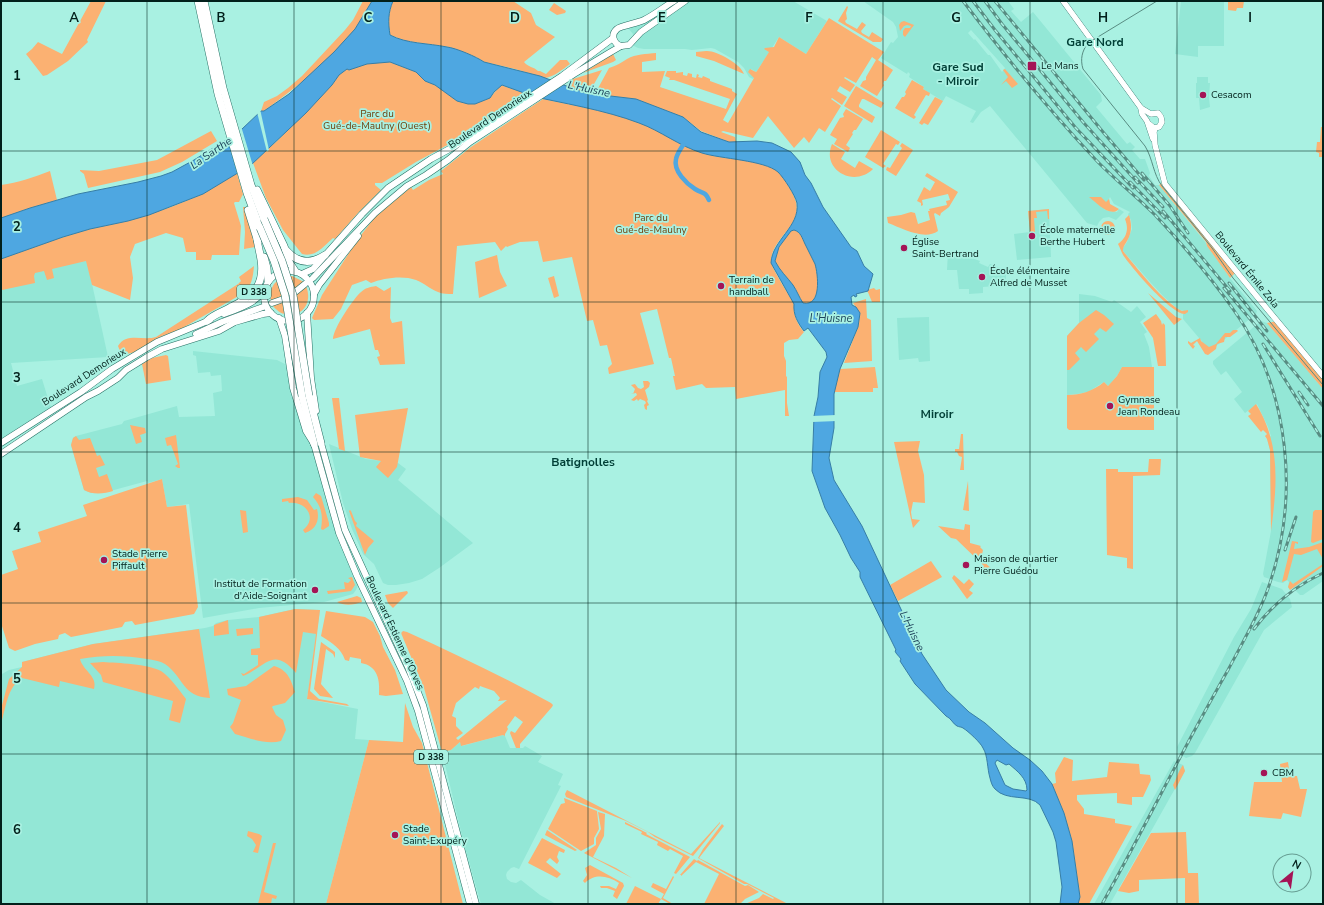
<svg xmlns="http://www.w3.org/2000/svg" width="1324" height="905" viewBox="0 0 1324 905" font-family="'Nunito Sans',sans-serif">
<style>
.built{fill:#93e7d6;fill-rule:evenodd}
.green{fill:#fbb172;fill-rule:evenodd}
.water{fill:#4ea7e1;stroke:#377ea6;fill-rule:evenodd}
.pier{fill:#a9f1e2}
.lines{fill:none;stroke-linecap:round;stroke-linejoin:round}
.canal{stroke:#4ea7e1;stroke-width:4.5}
.secondary-casing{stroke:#256f63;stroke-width:6}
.primary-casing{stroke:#256f63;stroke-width:7}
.highway-casing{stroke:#256f63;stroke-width:8}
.secondary{stroke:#fff;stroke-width:5.5}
.primary{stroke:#fff;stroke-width:6}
.highway{stroke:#fff;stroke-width:7}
.tram{stroke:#588c82;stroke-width:1}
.rail-casing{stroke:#588c82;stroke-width:3}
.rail{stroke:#a9f1e2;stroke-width:1.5;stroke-dasharray:4.5;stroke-linecap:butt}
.highway-bridge-casing{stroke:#256f63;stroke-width:8;stroke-linecap:butt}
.highway-bridge{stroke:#fff;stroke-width:7}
.grid{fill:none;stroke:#02201b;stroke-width:1;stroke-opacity:0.55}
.poi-dot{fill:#a41456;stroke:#a9f1e2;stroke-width:1.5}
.labels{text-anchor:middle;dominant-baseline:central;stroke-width:3.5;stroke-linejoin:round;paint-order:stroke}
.shield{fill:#a9f1e2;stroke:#345f57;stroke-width:1}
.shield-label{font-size:9px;font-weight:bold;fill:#02201b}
.poi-label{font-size:10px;fill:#02201b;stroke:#a9f1e2;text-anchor:start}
.park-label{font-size:10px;fill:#6f3f0c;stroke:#a9f1e2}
.street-label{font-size:10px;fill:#02201b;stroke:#a9f1e2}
.water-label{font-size:11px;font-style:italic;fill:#1e435b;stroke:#a9f1e2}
.quarter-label{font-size:12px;font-weight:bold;fill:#003f36;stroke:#a9f1e2}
.grid-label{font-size:13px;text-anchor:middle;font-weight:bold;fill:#02201b;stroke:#a9f1e2;stroke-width:3.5;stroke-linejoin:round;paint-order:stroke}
</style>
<rect width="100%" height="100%" fill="#a9f1e2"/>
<!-- built -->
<g class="built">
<polygon points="674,1 793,1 827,21 806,54 779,37 757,71 756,72 751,69 754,78 753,79 749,77 744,68 738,62 715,49 711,48 692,50 685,49 644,49 638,48 630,44 634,37 633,34 627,27"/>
<path d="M863 1H1008L1014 9 1011 11 1021 22 1033 12 1101 95 1102 101 1096 107 1127 144 1130 142 1135 147 1132 150 1140 159H1145L1150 173 1149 176 1155 185H1159L1206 243 1207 246 1230 278 1257 311 1256 314 1210 351 1183 319V314H1185L1184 311 1179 310 1164 297 1150 282 1123 251V248L1127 242 1132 229 1131 220 1128 214 1130 212 1114 204 1110 197 1109 199 1110 204 1104 209 1108 211 1117 212 1119 209 1124 212 1116 220 1109 217 1103 218 1099 222 1097 226 1087 223 990 106 981 112 973 123 970 122 976 111 946 96 943 101 923 89 924 87 909 77 910 74 908 72 907 74 881 58 891 42 893 43 898 37 896 27 893 22ZM971 30 1005 68 1002 72 990 55H988L975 39 974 40 968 33Z"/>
<polygon points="1181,1 1224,1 1224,46 1198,46 1198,57 1175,54"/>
<polygon points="1197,77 1208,77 1208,83 1210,83 1209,98 1210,107 1200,110 1199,98 1196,98 1196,83 1197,83"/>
<polygon points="1049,209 1051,257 1017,260 1014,234 1030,232 1028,211"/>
<polygon points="948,252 962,257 966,257 966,256 980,261 979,263 988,267 990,264 1006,270 1006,285 983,287 983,293 969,294 969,289 959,289 957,270 947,270"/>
<polygon points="87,261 108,357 11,363 17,386 42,379 50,405 54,413 1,448 1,265"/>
<polygon points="1079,294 1095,296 1112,302 1114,300 1131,312 1137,306 1146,317 1140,322 1147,332 1144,334 1149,347 1152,367 1122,367 1117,376 1108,386 1104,382 1088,392 1077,394 1067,395 1067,336 1079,323"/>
<polygon points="929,317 930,361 919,362 918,358 899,360 897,318"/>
<polygon points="1261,321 1267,323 1323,389 1323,581 1303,595 1300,595 1293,588 1290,590 1288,587 1289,582 1287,580 1283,583 1278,582 1264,577 1263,574 1271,531 1270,450 1267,438 1271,436 1268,427 1257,404 1245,413 1234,399 1242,392 1226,371 1221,375 1213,364 1213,361"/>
<polygon points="193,351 277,360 289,366 314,444 336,523 359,583 356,590 353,594 324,602 259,608 203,618 189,504 167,507 162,479 148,483 147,481 103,493 91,493 84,490 71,445 73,438 76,436 122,424 124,421 177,406 179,417 215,416 213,393 222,391 221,375 211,376 210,372 198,373 196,356 193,355"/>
<polygon points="329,444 366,459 398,463 406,469 398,480 473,543 439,568 422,579 409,583 396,585 388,585 383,583 374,564 363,554 352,529 343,503"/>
<polygon points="1262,582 1282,589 1290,599 1292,607 1264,630 1195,753 1192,756 1186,758 1178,753 1177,747 1234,637 1251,609"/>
<polygon points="295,609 320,610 307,699 358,709 355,739 369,740 326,904 1,904 1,676 2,674 9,670 22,667 22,662 93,644 205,628 213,626 216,623 228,620 259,617"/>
<polygon points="503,735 505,736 510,748 523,748 525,746 542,756 538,762 563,774 558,785 561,786 519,869 514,867 511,868 507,872 506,875 507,879 511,882 516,883 521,880 540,895 556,904 481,904 464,844 442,752 451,750 460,742 462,746"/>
<polygon points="1174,761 1183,765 1185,771 1110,904 1094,904"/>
</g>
<!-- green -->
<g class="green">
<polygon points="91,1 106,1 87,40 88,42 68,61 47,75 43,76 26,54 32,49 38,42 62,54"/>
<path d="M363 1H372C367 11 361 21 355 30 330 62 296 87 264 111H261L264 102 277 96 288 88 302 76 345 30 353 20Z"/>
<path d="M393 1H513L531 13 536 25 555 37 524 62C528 67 534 67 538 71H540L546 74 560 60H567L570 64C563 69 554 77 545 78L515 69 484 62 478 58 449 47 406 41 390 35C388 22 388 13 393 1Z"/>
<polygon points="1228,1 1244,1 1243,8 1237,8 1236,11 1228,10"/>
<polygon points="554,3 566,11 565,13 557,15 549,10"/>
<polygon points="847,6 848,7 846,13 847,19 845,21 846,23 857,29 862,22 866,25 861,31 862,33 869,37 872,32 883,39 881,42 873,42 838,21"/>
<path d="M829 18 884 52 878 60 893 70 886 81H884L883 84 884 85 877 96 860 86 863 81 866 80V77L876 60 872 57 856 83 845 77 844 78 855 85 850 92 840 86 837 91 847 97 842 105 832 98 831 99 841 106 825 132 819 128 809 143 804 137 794 148 768 116 753 138 723 131 721 132 735 137 736 142H729L701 131 683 117 636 99 585 93 566 86 573 79 602 70 590 91 596 92 609 68C616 66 621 63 627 59 636 54 646 54 656 53V60L642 62V72L665 71 660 87 726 109 730 99 674 80H669L670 78 665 76 667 71H676V73L683 72V75L687 76 688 73 692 74V77L696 78 697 74 699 75 698 77 702 78 703 76 710 79V81L732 89V91L737 94 723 120 728 123 754 78 748 72 750 69 756 72 757 71 769 52 764 49 765 48 774 47 779 37 806 54Z"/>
<polygon points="904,21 914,25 905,37 903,35 903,31 905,28 910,28 911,26 907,25 904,26 900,31 901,37 899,25 901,22"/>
<path d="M706 51C716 50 741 64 744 74L714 61 696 56V52Z"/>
<polygon points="613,54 616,60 613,62 583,73"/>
<path d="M390 62 416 72 425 81 435 85 457 101 468 104H475L490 98 494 93 501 85 524 93 526 95 453 142 416 162 382 183H375V185L381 190 358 213 335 239 333 238C324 246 315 258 302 254L283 230 266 198 253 163 270 147 276 142 305 113 332 85 339 75 348 68 372 63Z"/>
<polygon points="1005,69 1018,84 1012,88 1006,81 1001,85 1008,77 1003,70"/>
<polygon points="912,80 924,87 923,89 930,93 929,96 926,95 914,115 916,117 914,119 895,108 902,97 904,97 906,94 905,92"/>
<polygon points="856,86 884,103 881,108 864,99 862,99 859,105 859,107 875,117 872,123 844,106"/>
<polygon points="935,97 943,101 928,125 924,123 922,125 919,123"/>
<path d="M543 99C575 106 610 111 640 123 648 126 655 129 662 133 675 140 686 148 700 152 724 161 756 157 777 171 783 175 794 194 796 202 802 226 772 238 771 261 771 268 790 296 794 304 793 314 797 324 804 332L798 339 789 340 784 343V356L786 361V376L787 377V403L789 416H785V390L736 399 735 387 706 388 702 384 676 390 673 376H675L671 358H669L657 309 640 313 654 364 609 374 608 368 612 364 607 345 600 346 593 320 587 321 572 257 543 262 538 241 520 242 507 247 506 246 501 251 495 242 457 246 453 294C448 294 442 294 438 292 430 289 424 283 416 280 403 275 383 278 371 283L366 280 352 285 341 309 333 319 314 320 312 318 322 295 358 239 375 217 411 187 413 190 429 180 443 174 441 171 471 147Z"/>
<polygon points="846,109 863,119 856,130 854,130 852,133 853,134 846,145 850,148 848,152 834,144 837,139 830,135 840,118 844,117 843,114"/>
<polygon points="1321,127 1323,127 1323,157 1319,157 1319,153 1316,152 1317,142 1320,142"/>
<polygon points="881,130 900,142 898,145 896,144 883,164 886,166 883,168 865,157"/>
<polygon points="211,131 217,141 182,162 160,172 88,188 84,174 80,171 80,170 99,171 157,160"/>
<polygon points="902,143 913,150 896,176 886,170 887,167 890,168 902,148 900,146"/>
<path d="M832 144 845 152 841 159 855 168 859 161 873 169C854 188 821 170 832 144Z"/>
<path d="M50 171 57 200 30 208 1 218V185C18 183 34 177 50 171Z"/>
<polygon points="237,173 243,194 239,202 235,202 234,203 241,226 239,255 212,255 211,260 196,260 196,252 186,252 183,238 166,233 135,244 130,257 133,278 130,300 92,285 86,261 52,269 54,278 47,280 44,271 35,273 34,276 35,283 2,290 1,259 54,240 90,229 128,221 171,207 203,194"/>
<path d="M927 173 958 192 949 207 941 213 940 216 935 213 934 214 938 231C924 241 902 228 888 223L887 217 901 215 911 212 915 213 918 224 930 220 928 211H930L929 209 947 205 946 201 950 200 948 194 922 200 923 205 921 206V203L917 201 924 187 930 191 935 182 925 176Z"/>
<polygon points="1163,183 1235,273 1230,278 1207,246 1206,242 1159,185"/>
<path d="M1089 197H1101L1107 203 1106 202 1109 199 1110 204 1119 209C1110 218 1097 203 1089 197Z"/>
<polygon points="243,207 245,207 255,247 244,249 245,232"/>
<polygon points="1049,209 1049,219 1048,219 1047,211 1036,212 1037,218 1034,218 1035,232 1030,232 1028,211"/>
<path d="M1129 215C1132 224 1132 233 1127 241 1125 245 1123 246 1123 251 1137 268 1163 302 1182 311L1188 310V312L1185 314C1172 315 1131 267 1123 255 1121 251 1120 248 1118 244 1127 237 1129 229 1125 219Z"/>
<circle cx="1108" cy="228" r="7"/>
<path d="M794 230C801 232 802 238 805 244 808 251 812 257 815 264 818 274 822 307 803 303 799 297 797 291 793 285 787 277 780 271 775 261L779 247 791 231Z"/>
<polygon points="497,255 500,272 507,286 479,298 475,262"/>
<path d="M254 266C253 277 252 287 242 294L179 330 162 336 136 352 126 354 120 351 118 346C126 332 143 341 156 337L238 284 241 281 239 277Z"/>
<path d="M292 276 304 282 287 294 271 301C268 287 277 276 292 276Z"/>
<polygon points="554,276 559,296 554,298 548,278"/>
<path d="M306 286C316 310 289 326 273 306Z"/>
<path d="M376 286 384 291 391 287 390 318 392 323 402 321 405 364 380 365 377 357 380 356 378 350H375L370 329 333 339C333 329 353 299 361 292 365 288 370 287 376 286Z"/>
<polygon points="874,288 876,290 880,289 880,302 872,302 867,290"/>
<polygon points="1148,293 1176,317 1182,319 1174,325"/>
<polygon points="866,299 867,318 871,320 872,361 844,363 858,327 860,313 853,303"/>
<polygon points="1096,310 1104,315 1114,324 1106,332 1100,328 1094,334 1099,339 1086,352 1081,347 1075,353 1080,359 1069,370 1067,370 1067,336 1079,323"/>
<polygon points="1156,314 1161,321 1162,325 1163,323 1165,325 1166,366 1158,366 1153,338 1143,323"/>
<polygon points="1277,321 1323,376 1323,389 1267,323"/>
<polygon points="1233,330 1237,330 1238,331 1230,337 1225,337 1224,342 1217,344 1216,349 1208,355 1205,354 1197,341 1193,345 1195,346 1193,349 1188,343 1188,341 1191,343 1200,338 1201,341 1209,347 1216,344 1225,333 1230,333"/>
<polygon points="166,355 168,356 171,380 146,384 142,364 152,358"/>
<polygon points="875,367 878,388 873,388 873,392 834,392 840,369"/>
<path d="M1122 367H1154V430H1069L1067 428V395C1081 395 1093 391 1104 382L1108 386 1117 376Z"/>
<polygon points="643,381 648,381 650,383 649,387 645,390 648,400 647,401 649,405 647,406 647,410 645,409 644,405 646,403 645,401 640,399 638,401 637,399 634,401 631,400 637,395 636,393 631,394 633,394 635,389 631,385 635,384 638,388 641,389 644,387"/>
<polygon points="332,398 339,398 345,451 339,449"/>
<path d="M1256 404C1281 444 1277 486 1271 531L1270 450 1267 439 1265 436 1267 434 1263 430 1261 432 1248 416 1251 414 1248 411Z"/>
<polygon points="408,408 397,467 388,478 376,467 381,461 360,457 355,415"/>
<polygon points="130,425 145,428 146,433 140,435 142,442 136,444"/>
<polygon points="961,434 963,434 964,470 960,470 962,457 959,456 957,452 955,452 955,449 959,449"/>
<polygon points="176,435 180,468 178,468 175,466 178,464 171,445 167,446 165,438"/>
<path d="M76 436 79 440 90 438 97 456 100 455 105 465 96 468 99 477 107 474 113 491C104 494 92 495 84 490L71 445 73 438Z"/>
<polygon points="920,441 918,451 924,475 925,503 913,502 911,512 912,519 920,520 913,528 894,442"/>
<polygon points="1149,459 1161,459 1160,475 1133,476 1133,569 1127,568 1127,558 1107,555 1106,469 1118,469 1118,472 1148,472"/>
<polygon points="162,479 167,507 186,505 198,607 194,614 135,625 132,621 125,622 122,627 71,637 65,633 59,635 58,639 35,644 15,651 9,648 1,623 1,575 18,569 12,551 41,542 38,532 87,516 83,505"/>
<polygon points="968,481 969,511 963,510"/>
<path d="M316 493 321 496 329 523V526L323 530 321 529C323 516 322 507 313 497Z"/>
<path d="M298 497 307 500 314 510 317 509C320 520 316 530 305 533L303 530C318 518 306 501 289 503L288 501 282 502V499Z"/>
<polygon points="240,510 246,511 248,532 243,533"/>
<polygon points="350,510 351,511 355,521 357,523 356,526 374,541 368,548 365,555 349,511"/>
<polygon points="1315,510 1323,510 1323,539 1313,543 1311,542 1313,512"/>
<polygon points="965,524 970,525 970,543 981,546 980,547 983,550 981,559 994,571 989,576 982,569 984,566 956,539 951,538 938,526 964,530"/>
<polygon points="1292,541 1298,542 1298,544 1295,543 1294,549 1309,547 1323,542 1323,559 1317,549 1301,555 1294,554 1287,580 1282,582"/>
<polygon points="931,561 942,577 898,601 890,585"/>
<polygon points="1323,564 1323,566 1290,590 1288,587 1290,581 1293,584"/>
<polygon points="954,575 964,584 969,579 974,584 969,590 973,593 967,599 952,578"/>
<polygon points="352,577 355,585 351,591 328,594 327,591 345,589 344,582 348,583 351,580 348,578"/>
<polygon points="407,591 408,593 393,608 388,603 385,595"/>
<path d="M357 596 361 598 362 602C354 605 344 606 337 602Z"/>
<path d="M295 609 320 610 310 691 319 699 347 704 349 706 307 699 316 634 303 632 296 673C273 646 267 666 243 676L241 673 244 674 258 665V655H251V649L260 648 259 617Z"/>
<path d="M326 611 365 617 373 622 380 636 383 647 395 670 403 694 386 696 379 695C380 680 378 666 361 663V659L350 657 349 661 345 660C341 648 332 643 321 636Z"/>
<polygon points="228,620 229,634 214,636 214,625"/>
<polygon points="253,628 253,634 237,636 236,629"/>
<path d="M199 629 210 698C182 697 184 677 165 664 160 661 153 660 147 659 124 655 102 655 80 659 83 671 98 676 94 689L60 681 59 687 22 678C7 687 6 708 1 724V709L9 679 22 667V662L93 644Z"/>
<path d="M403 631 407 632C455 654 504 677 551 703L553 705 552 707 520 744V748H516L510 733 511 731 515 733 523 722 515 716 507 727 508 729 505 734V736L503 735 461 746 460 742 451 750 442 752 424 688 401 633ZM480 686 494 691 500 698 498 701H499L507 700 458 740 456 738 463 733 456 726V718L452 716 456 703 475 687 479 689Z"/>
<polygon points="321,642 335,652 335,658 333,654 326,649 321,684 333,698 320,696 314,689"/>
<path d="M103 662C118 663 148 664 161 671 171 678 179 690 186 699L180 723 169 720 173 701 103 682 101 675 90 663Z"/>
<path d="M274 666C288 670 291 680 295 692L285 703 273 706 272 707 276 715 283 720 286 730 281 741C266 745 249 738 235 734L230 727 233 723 241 700 228 695 227 689 246 686Z"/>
<polygon points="405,703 413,727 422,743 463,904 326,904 369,740 403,742"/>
<polygon points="1064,757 1073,760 1072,781 1107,777 1109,762 1139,764 1140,774 1150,775 1151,780 1143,797 1132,797 1132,805 1117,803 1117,793 1077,795 1077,800 1084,809 1084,814 1115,819 1115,823 1132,826 1089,904 1078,904 1080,897 1072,841 1064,813 1052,784 1056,783 1055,773"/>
<polygon points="1288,762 1290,776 1297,776 1300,789 1307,789 1301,817 1283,813 1281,819 1249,816 1254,782 1282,782 1280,764"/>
<path d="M1183 765 1185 771 1175 790 1173 785C1177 778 1178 772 1183 765Z"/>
<polygon points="567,790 691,854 720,822 720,823 693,856 655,837 648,832 626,821 566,797 565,794"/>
<polygon points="564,798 597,811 599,829 594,838 594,844 581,851 548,829 561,804 565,803"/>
<polygon points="598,812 605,814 604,836 593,857 616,868 632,878 584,853 596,845 596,838 601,829"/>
<polygon points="625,822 647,833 646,834 690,857 676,874 674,873 683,856 670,849 668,851 657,845 658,842 641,834 642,832 625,824"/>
<polygon points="722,824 724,826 699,858 788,904 745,904 759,898 763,894 773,899 774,898 747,884 744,884 698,858 703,849"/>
<polygon points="547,830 577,850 575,851 545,835"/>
<polygon points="248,831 259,834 262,836 258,853 253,852 256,845 252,839 247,836"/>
<polygon points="1186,832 1188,873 1198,873 1199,904 1185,904 1185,878 1139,880 1139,891 1129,893 1118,891 1151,833"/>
<polygon points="542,838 565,850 564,853 559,851 557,857 559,861 557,864 550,858 546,862 561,874 557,878 528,863"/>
<polygon points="273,843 276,843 264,892 277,896 276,899 272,898 271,904 258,904"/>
<polygon points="694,859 697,861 698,860 745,886 748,885 759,892 745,899 740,904 704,904 719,874 696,862 681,876 681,875 680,875"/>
<path d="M590 865 623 883 624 886 617 899 613 896 615 891 607 888H601L600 886H609L616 889 619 883C608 876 595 873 585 883L583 881 587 875 585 868Z"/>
<polygon points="673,876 674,877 663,898 673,904 670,904 661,899 658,904 626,904 635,886 661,899 664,894 651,887 653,883 666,889"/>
</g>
<!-- water -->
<path class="water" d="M372 1H393C388 13 388 22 390 35 407 44 428 43 447 47 456 48 477 57 484 62L540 76 585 93 636 99 683 117 701 132 729 142 757 141 772 143 791 152 800 162 805 175 811 183 823 207 851 247 857 251 864 266 873 274 868 291 856 294 857 296 855 297 854 295 851 297 852 305 856 307 860 313 858 327 840 369 834 394V428L829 458 834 480 862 526 922 654 946 690 969 712 985 723 1013 748 1030 760 1042 771 1052 784 1064 813 1072 841 1080 897 1078 904H1060L1062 887 1056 842 1053 832 1040 805C1029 793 1007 802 995 789 992 786 991 782 990 778 987 768 988 756 983 748 981 743 968 731 963 728 962 727 959 727 957 726 953 724 951 718 946 716L915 684 900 661 901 659C899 656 896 654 895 651L896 650 860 577V572L851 558 840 535 825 508 812 471 814 416 818 397 820 372 827 357 826 352 808 328 804 331C798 323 793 315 794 304L771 263C772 240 800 227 797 203 795 195 784 178 778 172 764 160 721 159 702 153 679 146 661 131 639 123 605 110 562 103 526 95L524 93 502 85 494 92 490 98 475 104H468L457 101 435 85 425 81 416 72 390 62 367 64 349 70 347 69 339 75 332 85 306 113 251 165 203 194 149 215 128 221 90 229 63 237 1 259V218L30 208 78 194 138 182 161 176 172 172 194 160 226 140 242 129 261 111H264L289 94 334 52 355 29ZM794 230C801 232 802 238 805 244 808 251 812 257 815 264 818 274 822 307 803 303 799 297 797 291 793 285 787 277 780 271 775 261L779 247 791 231ZM997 760 1006 765 1009 764C1017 771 1027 778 1027 790L1026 791 1013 789 1005 785 995 763Z"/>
<!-- pier -->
<g class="pier">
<polygon points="260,109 269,150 267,152 257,112"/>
<polygon points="241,126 253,166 245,168 245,171 238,175 227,136"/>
<polygon points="836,415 837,421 812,422 812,416"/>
</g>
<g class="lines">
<!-- canal -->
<path class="canal" d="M683 145C680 150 677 154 676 159 673 171 687 184 695 189 703 194 705 191 709 200"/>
<!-- secondary casing -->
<g class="secondary-casing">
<g id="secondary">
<polyline points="1063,1 1141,108 1151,114 1158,113 1161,117 1162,122 1159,127 1154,128 1149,124"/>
<polyline points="1141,108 1142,114 1147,121 1153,139"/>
<polyline points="1155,128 1154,132 1155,145 1165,184 1268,310 1323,376"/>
</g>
</g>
<!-- primary casing -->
<g class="primary-casing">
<g id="primary">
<path d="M621 46C614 44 610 35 617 29 620 26 638 23 644 20 654 15 664 7 674 1"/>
<circle cx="289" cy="296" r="25"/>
<polyline points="302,274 313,269 362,214 388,188 431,159 455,146 562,76 613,38"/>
<polyline points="313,278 375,213 407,186 426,175 448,160 470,142 574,74 609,53 621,46 629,45 641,32 685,1"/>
<polyline points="314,294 319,285 358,236"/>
<polyline points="272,303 289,297 305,284"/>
<polyline points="307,313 311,378 316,411"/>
<path d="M224 314C240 308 254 304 265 290"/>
<polyline points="279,318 285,336 293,388 306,431 314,444 339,533 357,576 407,681 418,711 470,904"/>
<polyline points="196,334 222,322 263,307"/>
<polyline points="1,443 81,392 112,369 157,342 210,320"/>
<polyline points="321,443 345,530 408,667 423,705 476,904"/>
<polyline points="1,454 86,397 98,391 118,378 126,370 147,357 162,349 219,331 235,322 263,314 271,313"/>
</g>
</g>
<!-- highway casing -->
<g class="highway-casing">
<g id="highway">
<polyline points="198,1 218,94 247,193 260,228"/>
<polyline points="204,1 223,88 251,185 264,219"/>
<polyline points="257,190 284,246 289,262 295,271"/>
<polyline points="248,210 258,242"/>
<path d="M286 250C297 263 310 265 325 255"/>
<polyline points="264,257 267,268 268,281"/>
<path d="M207 321C214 314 223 312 231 307 252 297 265 286 261 260 260 253 258 246 257 239"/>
<polyline points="302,396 314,444"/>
<polyline points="309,396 321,443"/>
</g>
</g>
<!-- secondary -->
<use href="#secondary" class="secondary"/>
<!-- primary -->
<use href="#primary" class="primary"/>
<!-- highway -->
<use href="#highway" class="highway"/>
<!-- tram -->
<path class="tram" d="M1157 1 1088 43C1082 51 1080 59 1083 69L1145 146C1153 159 1153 174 1162 186L1212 248 1233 278 1323 385"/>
<!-- rail casing -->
<g class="rail-casing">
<g id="rail">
<path d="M963 1C1004 55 1050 111 1096 160 1115 180 1136 196 1155 215 1182 244 1210 276 1233 309 1291 390 1301 501 1266 594 1256 620 1241 645 1228 670 1216 691 1204 713 1192 735 1162 791 1133 849 1102 904"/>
<polyline points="973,1 995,30 1075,127 1133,188"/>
<polyline points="985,1 1002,24 1083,122 1138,183"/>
<polyline points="995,1 1103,132 1144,180"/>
<polyline points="1142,173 1170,206 1188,233"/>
<polyline points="1135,177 1163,207"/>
<polyline points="1130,182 1165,218"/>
<polyline points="1163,211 1230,291"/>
<polyline points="1229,283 1267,331"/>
<polyline points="1224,288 1323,406"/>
<polyline points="1263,344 1320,436"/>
<polyline points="1299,392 1308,405"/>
<polyline points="1285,550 1296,517"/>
<path d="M1254 629C1272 605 1295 586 1323 573"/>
</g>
</g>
<!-- rail -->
<use href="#rail" class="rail"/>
<!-- highway-bridge casing -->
<g class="highway-bridge-casing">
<g id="highway-bridge">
<polyline points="264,219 282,261 293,295 309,396"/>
<polyline points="260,228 274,261 285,295 302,396"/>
</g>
</g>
<!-- highway-bridge -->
<use href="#highway-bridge" class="highway-bridge"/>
</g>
<!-- grid -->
<path class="grid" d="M147 1V904M294 1V904M441 1V904M588 1V904M736 1V904M883 1V904M1030 1V904M1177 1V904M1 151H1323M1 302H1323M1 452H1323M1 603H1323M1 754H1323"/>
<!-- markers -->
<g class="poi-dot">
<rect x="1027" y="61" width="10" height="10" rx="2"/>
<circle cx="1203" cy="95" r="4"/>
<circle cx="1032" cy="236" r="4"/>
<circle cx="904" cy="248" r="4"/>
<circle cx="982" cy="277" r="4"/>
<circle cx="721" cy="286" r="4"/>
<circle cx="1110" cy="406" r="4"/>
<circle cx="104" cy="560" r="4"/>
<circle cx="966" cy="565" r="4"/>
<circle cx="315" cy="590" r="4"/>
<circle cx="1264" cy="773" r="4"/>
<circle cx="395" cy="835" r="4"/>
</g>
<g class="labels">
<!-- shield labels -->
<g class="shield">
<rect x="237" y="285" width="34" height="14" rx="3"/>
<rect x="414" y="750" width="34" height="14" rx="3"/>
</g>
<g class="shield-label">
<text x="254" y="292">D 338</text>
<text x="431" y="757">D 338</text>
</g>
<!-- poi labels -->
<g class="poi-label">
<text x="1041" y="66">Le Mans</text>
<text x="1211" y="95">Cesacom</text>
<text x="1040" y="230">École maternelle<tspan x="1040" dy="12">Berthe Hubert</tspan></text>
<text x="912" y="242">Église<tspan x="912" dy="12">Saint-Bertrand</tspan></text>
<text x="990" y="271">École élémentaire<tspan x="990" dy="12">Alfred de Musset</tspan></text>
<text x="729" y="280">Terrain de<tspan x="729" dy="12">handball</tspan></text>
<text x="1118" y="400">Gymnase<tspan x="1118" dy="12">Jean Rondeau</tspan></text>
<text x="112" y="554">Stade Pierre<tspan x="112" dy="12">Piffault</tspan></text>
<text x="974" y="559">Maison de quartier<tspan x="974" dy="12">Pierre Guédou</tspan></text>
<text x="307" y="584" text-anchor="end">Institut de Formation<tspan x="307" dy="12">d'Aide-Soignant</tspan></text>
<text x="1272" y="773">CBM</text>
<text x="403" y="829">Stade<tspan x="403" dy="12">Saint-Exupéry</tspan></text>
</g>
<!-- park labels -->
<g class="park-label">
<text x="377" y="114">Parc du<tspan x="377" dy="12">Gué-de-Maulny (Ouest)</tspan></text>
<text x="651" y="218">Parc du<tspan x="651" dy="12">Gué-de-Maulny</tspan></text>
</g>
<!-- street labels -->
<g class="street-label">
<text transform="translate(490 119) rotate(-34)">Boulevard Demorieux</text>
<text transform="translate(1247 270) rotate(51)">Boulevard Émile Zola</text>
<text transform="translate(84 377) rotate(-33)">Boulevard Demorieux</text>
<text transform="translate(395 633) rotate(65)">Boulevard Estienne d'Orves</text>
</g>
<!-- water labels -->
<g class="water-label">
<text transform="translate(589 89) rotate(12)">L'Huisne</text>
<text transform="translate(211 153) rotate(-35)">La Sarthe</text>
<text x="831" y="318">L'Huisne</text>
<text transform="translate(912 631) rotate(64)">L'Huisne</text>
</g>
<!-- quarter labels -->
<g class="quarter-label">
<text x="1095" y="42">Gare Nord</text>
<text x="958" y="67">Gare Sud<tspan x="958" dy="14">- Miroir</tspan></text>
<text x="937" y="414">Miroir</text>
<text x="583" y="462">Batignolles</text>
</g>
</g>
<g class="grid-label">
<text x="74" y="22">A</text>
<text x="221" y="22">B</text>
<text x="368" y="22">C</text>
<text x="515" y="22">D</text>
<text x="662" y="22">E</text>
<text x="809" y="22">F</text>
<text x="956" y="22">G</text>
<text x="1103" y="22">H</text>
<text x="1250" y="22">I</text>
<text x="17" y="80">1</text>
<text x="17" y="231">2</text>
<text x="17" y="382">3</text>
<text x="17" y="532">4</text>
<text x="17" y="683">5</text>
<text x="17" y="834">6</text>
</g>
<!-- border -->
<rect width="1324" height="905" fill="none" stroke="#02201b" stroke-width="4"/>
<!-- north arrow -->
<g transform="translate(1292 873) rotate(29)"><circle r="19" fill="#a9f1e2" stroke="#669d92"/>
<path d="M0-3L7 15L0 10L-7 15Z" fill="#a41456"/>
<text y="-6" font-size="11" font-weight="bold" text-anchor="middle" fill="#02201b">N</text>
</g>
</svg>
